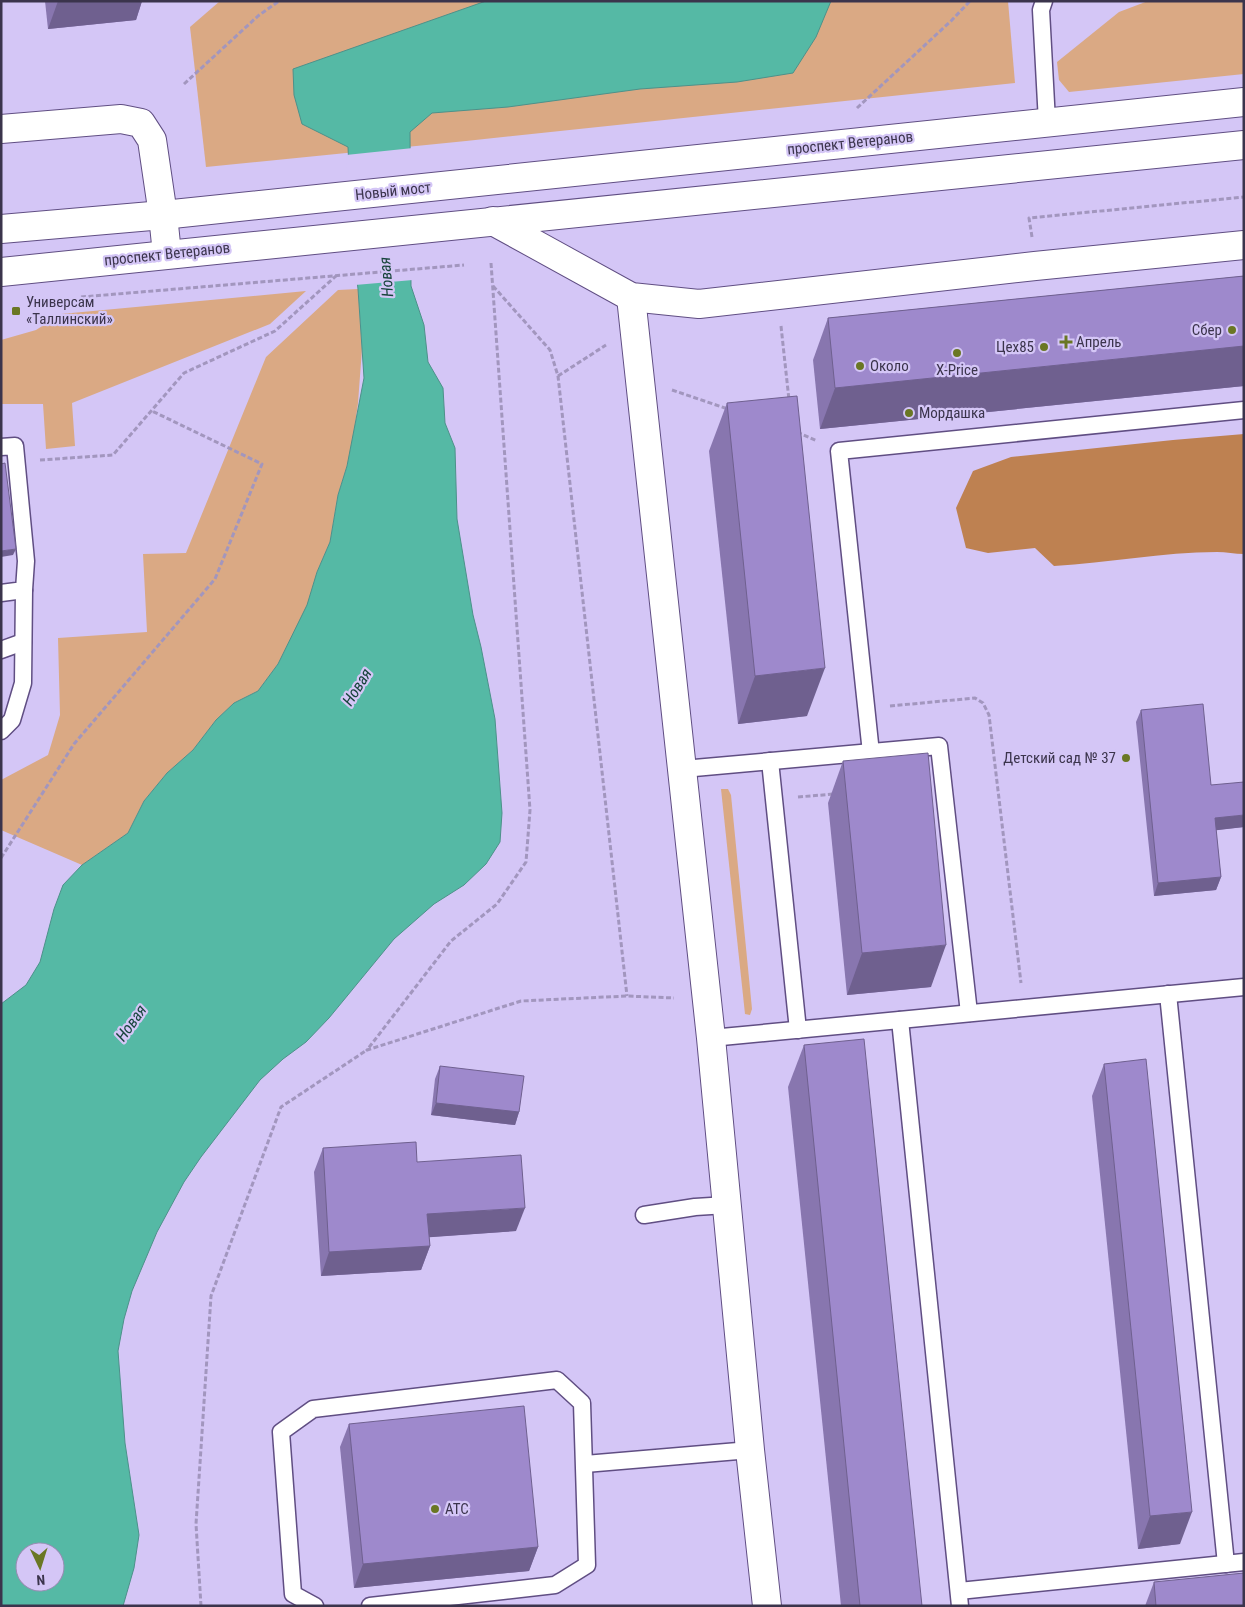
<svg xmlns="http://www.w3.org/2000/svg" width="1245" height="1607" viewBox="0 0 1245 1607" font-family="'Roboto Condensed',sans-serif">
<style>
.green{fill:#daa984}
.forest{fill:#be8151}
.water{fill:#55b9a5;stroke:#4d918a;fill-rule:evenodd}
.pier{fill:#d4c6f6}
.lines{fill:none;stroke-linecap:round;stroke-linejoin:round}
.lane-casing{stroke:#604e83;stroke-width:19}
.street-casing{stroke:#604e83;stroke-width:30}
.secondary-casing{stroke:#604e83;stroke-width:30}
.path{stroke:#a296be;stroke-width:3;stroke-dasharray:5 2.5;stroke-linecap:butt}
.lane{stroke:#fff;stroke-width:16}
.street{stroke:#fff;stroke-width:28}
.secondary{stroke:#fff;stroke-width:28}
.wall{fill:#8876af}
.shaded-wall{fill:#6f608f}
.building{fill:#9e89cc;stroke:#6f608f}
.poi-dot{fill:#6a7724;stroke:#d4c6f6;stroke-width:2}
.labels{text-anchor:middle;dominant-baseline:central;stroke-width:4.5;stroke-linejoin:round;paint-order:stroke}
.street-label{font-size:15px;fill:#3b344c;stroke:#d4c6f6}
.poi-label{font-size:15px;fill:#3b344c;stroke:#d4c6f6;text-anchor:start}
.water-label{font-size:16px;font-style:italic;fill:#17443b;stroke:#d4c6f6}
</style>
<rect width="100%" height="100%" fill="#d4c6f6"/>
<!-- green -->
<g class="green">
<polygon points="220,1 1008,1 1015,83 466,141 206,167 190,27"/>
<polygon points="1148,1 1244,1 1244,74 1069,92 1059,80 1057,62 1119,12"/>
<polygon points="358,289 362,349 358,403 354,433 347,466 338,495 330,542 317,572 308,605 298,625 278,664 258,691 234,703 216,720 193,750 167,773 144,801 128,833 82,865 1,830 1,780 48,755 60,715 58,638 147,632 143,554 186,553 266,357 338,290"/>
<polygon points="306,291 270,324 72,403 75,446 46,449 43,404 1,404 1,340 36,330 61,314"/>
<polygon points="721,789 728,789 731,795 752,1009 750,1015 745,1014"/>
</g>
<!-- forest -->
<path class="forest" d="M1244 434V554C1235 554 1226 552 1217 552 1162 552 1108 563 1054 566L1035 548 988 553 966 548 956 508 973 471 1011 457 1173 440Z"/>
<!-- water -->
<path class="water" d="M486 1H831L816 37 793 73 737 82 640 89 508 107 432 113 410 132 411 286 424 325 428 362 443 388 445 423 455 448 457 519 473 615 481 647 495 719 502 813 500 842 486 864 464 885 434 904 394 939 329 1018 306 1042 283 1059 260 1080 201 1157 184 1182 157 1232 132 1291 124 1319 118 1351 125 1443 139 1535 134 1568 123 1606H1V1004L26 985 40 962 54 909 63 885 82 865 128 833 144 801 167 773 193 750 216 720 234 703 258 691 278 664 307 605 317 572 330 542 338 495 347 466 364 378 358 289 352 236 348 147 302 124 294 95 293 69ZM25 1552H55V1582H25Z"/>
<!-- pier -->
<polygon class="pier" points="413,148 413,280 355,285 349,236 346,155"/>
<g class="lines">
<!-- lane casing -->
<g class="lane-casing">
<g id="lane">
<polyline points="1044,1 1041,10 1047,122"/>
<polyline points="1,447 15,446 26,561 24,590 1,593"/>
<polyline points="1,650 23,642"/>
<polyline points="1,731 12,720 23,683 24,590"/>
<polyline points="871,753 839,451 1244,410"/>
<polyline points="770,761 798,1030"/>
<polyline points="683,769 939,746 969,1013"/>
<polyline points="1168,994 1226,1564"/>
<polyline points="900,1020 960,1606"/>
<polyline points="711,1038 1244,987"/>
<polyline points="644,1215 695,1207 727,1205"/>
<polyline points="585,1464 750,1450"/>
<polyline points="959,1591 1244,1562"/>
<polyline points="315,1606 293,1594 281,1432 313,1409 557,1380 582,1403 587,1565 555,1585 370,1606"/>
</g>
</g>
<!-- street casing -->
<g class="street-casing">
<g id="street">
<polyline points="1,129 121,119 141,123 152,140 163,215 167,254"/>
<polyline points="493,221 631,297 699,304 1035,266 1244,245"/>
<polyline points="631,297 711,1038 750,1450 767,1606"/>
</g>
</g>
<!-- secondary casing -->
<g class="secondary-casing">
<g id="secondary">
<polyline points="1,229 163,215 1244,102"/>
<polyline points="1,272 1244,145"/>
</g>
</g>
<!-- path -->
<g class="path">
<polyline points="184,84 258,16 279,1"/>
<polyline points="857,108 952,20 970,1"/>
<polyline points="1032,237 1029,218 1244,197"/>
<polyline points="491,263 530,810 526,862 497,904 451,941 367,1050 521,1001 627,996 674,998"/>
<polyline points="493,286 550,350 558,376 627,996"/>
<polyline points="81,297 464,265"/>
<polyline points="781,326 789,400"/>
<polyline points="558,376 606,345"/>
<polyline points="672,390 728,409"/>
<polyline points="797,432 817,441"/>
<polyline points="40,460 113,455 184,373 275,331 336,276"/>
<polyline points="890,706 975,698 983,703 989,715 1021,983"/>
<polyline points="798,797 834,794"/>
<polyline points="1,858 74,744 215,579 262,464 152,411"/>
<polyline points="201,1606 196,1524 211,1296 281,1107 367,1050"/>
</g>
<!-- lane -->
<use href="#lane" class="lane"/>
<!-- street -->
<use href="#street" class="street"/>
<!-- secondary -->
<use href="#secondary" class="secondary"/>
</g>
<!-- wall -->
<g class="wall">
<polygon points="45,1 142,1 136,20 48,29"/>
<polygon points="1244,276 1244,386 820,429 813,360 828,318"/>
<polygon points="727,403 807,716 738,724 709,451"/>
<polygon points="1141,710 1211,785 1244,827 1216,830 1221,877 1216,890 1154,896 1136,722"/>
<polygon points="843,761 931,987 847,995 828,803"/>
<polygon points="804,1045 922,1606 841,1606 788,1087"/>
<polygon points="1104,1064 1180,1544 1138,1549 1092,1096"/>
<polygon points="440,1066 519,1112 515,1125 431,1115 435,1079"/>
<polygon points="323,1148 417,1162 516,1231 429,1237 430,1246 421,1270 321,1276 314,1172"/>
<polygon points="349,1424 538,1547 529,1571 354,1588 340,1447"/>
<polygon points="1154,1582 1244,1606 1145,1606"/>
</g>
<!-- shaded-wall -->
<g class="shaded-wall">
<polygon points="58,1 142,1 136,20 48,29"/>
<polygon points="1244,346 1244,386 820,429 835,388"/>
<polygon points="16,549 13,555 1,557 1,551"/>
<polygon points="825,668 807,716 738,724 755,676"/>
<polygon points="1244,815 1244,827 1210,831 1215,818"/>
<polygon points="1221,877 1216,890 1154,896 1158,883"/>
<polygon points="946,945 931,987 847,995 862,953"/>
<polygon points="436,1103 519,1112 515,1125 431,1115"/>
<polygon points="525,1208 516,1231 419,1238 427,1214"/>
<polygon points="430,1246 421,1270 321,1276 329,1252"/>
<polygon points="1192,1512 1180,1544 1138,1549 1150,1516"/>
<polygon points="538,1547 529,1571 354,1588 363,1564"/>
</g>
<!-- building -->
<g class="building">
<polygon points="1244,276 1244,346 835,388 828,318"/>
<polygon points="797,396 825,668 755,676 727,403"/>
<polygon points="5,463 16,549 1,551 1,464"/>
<polygon points="1203,704 1211,785 1244,782 1244,815 1215,818 1221,877 1158,883 1141,710"/>
<polygon points="928,753 946,945 862,953 843,761"/>
<polygon points="864,1039 922,1606 860,1606 804,1045"/>
<polygon points="1146,1059 1192,1512 1150,1516 1104,1064"/>
<polygon points="440,1066 524,1076 519,1112 436,1103"/>
<polygon points="416,1142 417,1162 521,1155 525,1208 427,1214 430,1246 329,1252 323,1148"/>
<polygon points="524,1406 538,1547 363,1564 349,1424"/>
<polygon points="1244,1573 1244,1606 1156,1606 1154,1582"/>
</g>
<!-- markers -->
<g class="poi-dot">
<rect x="11" y="306" width="10" height="10" rx="2.5"/>
<circle cx="1232" cy="330" r="5"/>
<path d="M1063.5 334.5h5v5h5v5h-5v5h-5v-5h-5v-5h5z"/>
<circle cx="1044" cy="347" r="5"/>
<circle cx="957" cy="353" r="5"/>
<circle cx="860" cy="366" r="5"/>
<circle cx="909" cy="413" r="5"/>
<circle cx="1126" cy="758" r="5"/>
<circle cx="435" cy="1509" r="5"/>
</g>
<g class="labels">
<!-- street labels -->
<g class="street-label">
<text transform="translate(850 143) rotate(-6)">проспект Ветеранов</text>
<text transform="translate(393 191) rotate(-6)">Новый мост</text>
<text transform="translate(167 254) rotate(-6)">проспект Ветеранов</text>
</g>
<!-- poi labels -->
<g class="poi-label">
<text x="26" y="302">Универсам<tspan x="26" dy="17">«Таллинский»</tspan></text>
<text x="1222" y="330" text-anchor="end">Сбер</text>
<text x="1076" y="342">Апрель</text>
<text x="1034" y="347" text-anchor="end">Цех85</text>
<text x="870" y="366">Около</text>
<text x="957" y="370" text-anchor="middle">X-Price</text>
<text x="919" y="413">Мордашка</text>
<text x="1116" y="758" text-anchor="end">Детский сад № 37</text>
<text x="445" y="1509">АТС</text>
</g>
<!-- water labels -->
<g class="water-label">
<text transform="translate(386 277) rotate(-95)">Новая</text>
<text transform="translate(357 687) rotate(-58)">Новая</text>
<text transform="translate(131 1023) rotate(-54)">Новая</text>
</g>
</g>
<!-- border -->
<rect width="1245" height="1607" fill="none" stroke="#3b344c" stroke-width="5"/>
<!-- north arrow -->
<g transform="translate(40 1567) rotate(176)"><circle r="24" fill="#d4c6f6" stroke="#978cb2"/>
<path d="M0-4L9 19L0 12L-9 19Z" fill="#6a7724"/>
<text y="-8" font-size="14" font-weight="bold" text-anchor="middle" fill="#3b344c">N</text>
</g>
</svg>
